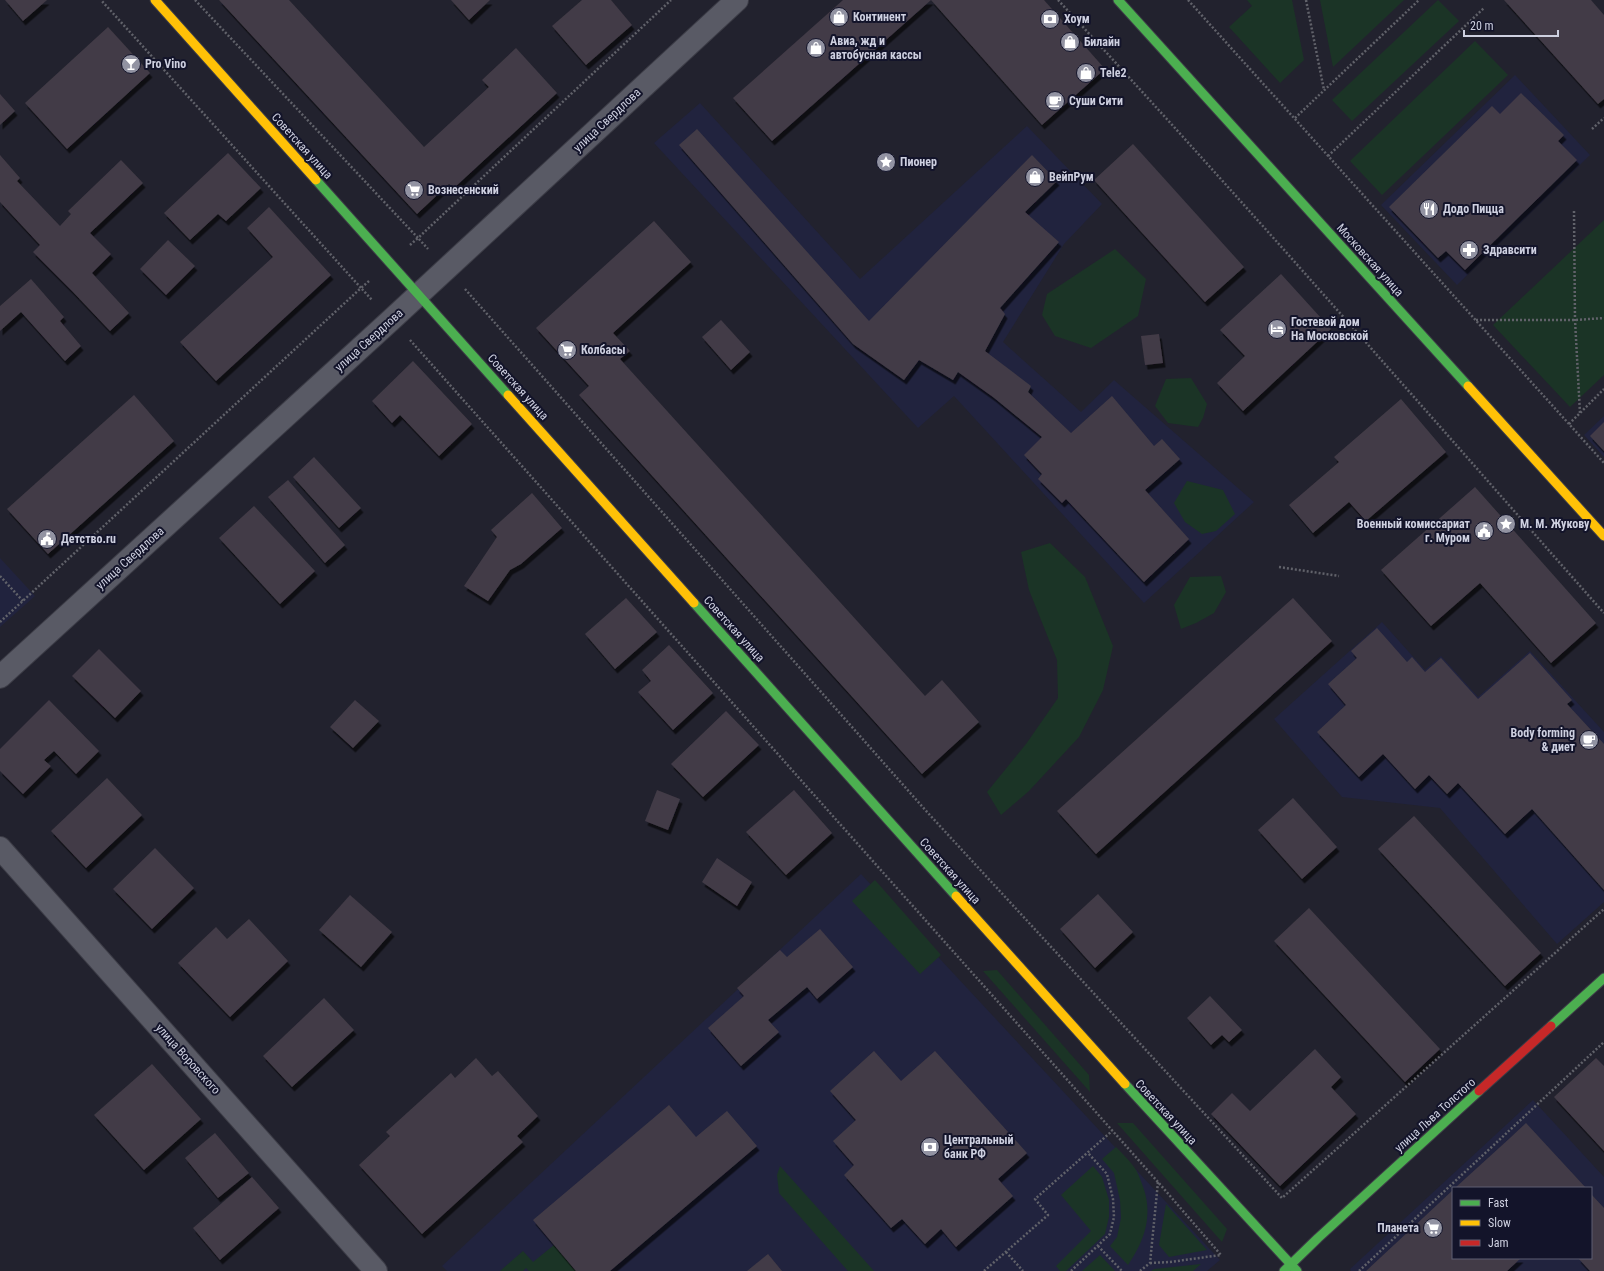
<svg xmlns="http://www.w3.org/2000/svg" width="1604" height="1271" viewBox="0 0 1604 1271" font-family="'Roboto Condensed',sans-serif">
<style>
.built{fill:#21233e;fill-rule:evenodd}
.green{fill:#1b3426}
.building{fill:#423b46;filter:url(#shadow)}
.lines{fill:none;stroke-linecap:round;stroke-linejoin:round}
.street-casing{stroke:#3c3c46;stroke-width:24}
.fast-casing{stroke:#3c3c46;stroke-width:11}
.slow-casing{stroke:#3c3c46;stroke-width:11}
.jam-casing{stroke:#3c3c46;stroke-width:11}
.path{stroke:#61626a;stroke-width:2.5;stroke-dasharray:2 2;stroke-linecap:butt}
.street{stroke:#595a65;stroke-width:22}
.fast{stroke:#4caf50;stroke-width:9}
.slow{stroke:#ffc107;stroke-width:9}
.jam{stroke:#c62828;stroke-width:9}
.labels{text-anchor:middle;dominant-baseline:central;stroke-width:4;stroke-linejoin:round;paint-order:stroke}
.poi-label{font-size:12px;font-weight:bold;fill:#ced0e0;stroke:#13142a;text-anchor:start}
.street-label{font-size:12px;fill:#ced0e0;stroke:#13142a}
</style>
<defs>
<filter id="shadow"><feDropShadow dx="2.5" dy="4.5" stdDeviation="0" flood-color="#0009"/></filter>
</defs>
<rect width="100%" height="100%" fill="#22222e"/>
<!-- built -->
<g class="built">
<polygon points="1515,75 1590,155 1457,285 1381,205"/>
<polygon points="700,103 860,279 1027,126 1102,204 1064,244 1003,342 1081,412 1114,380 1254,502 1144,603 954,396 918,428 654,143"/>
<polygon points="1604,416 1604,457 1584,435"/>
<polygon points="0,558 35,596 0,627"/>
<polygon points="1382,622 1425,670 1441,656 1478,697 1530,651 1604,732 1604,902 1557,944 1440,808 1342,797 1274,719"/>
<polygon points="861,874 1220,1260 1207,1271 447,1271 442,1266"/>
<path d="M1533 1100 1604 1177V1271H1351L1350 1269ZM1453 1188H1591V1258H1453Z"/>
</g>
<!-- green -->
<g class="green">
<polygon points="1247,0 1292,0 1304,60 1280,83 1229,27 1252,6"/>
<polygon points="1320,0 1404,0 1333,67"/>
<polygon points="1438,0 1459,21 1352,121 1332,100"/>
<polygon points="1475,41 1508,75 1382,195 1350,161"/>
<polygon points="1604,220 1604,375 1570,407 1493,325"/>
<polygon points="1115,249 1146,279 1138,316 1091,348 1055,336 1042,315 1047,294"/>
<polygon points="1191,378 1207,404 1203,418 1198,427 1168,423 1155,406 1166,379"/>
<polygon points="1187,481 1223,490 1235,514 1216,531 1202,534 1185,522 1174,503"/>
<polygon points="1050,543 1085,577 1113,646 1103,690 1079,737 1029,791 1001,815 987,792 1026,744 1058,698 1057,660 1029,590 1021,552"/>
<polygon points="1221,576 1226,592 1214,613 1196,623 1181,629 1174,605 1190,577"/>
<polygon points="875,880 941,955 920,974 852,901"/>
<polygon points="997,970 1089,1075 1090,1092 983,971"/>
<polygon points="1117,1123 1133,1123 1227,1229 1222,1242"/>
<path d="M1116 1147C1122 1153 1129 1160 1134 1167 1138 1172 1140 1179 1142 1184 1154 1214 1145 1240 1128 1265L1110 1246 1117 1237 1121 1218 1120 1200 1114 1173 1102 1159Z"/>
<polygon points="780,1166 874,1271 848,1271 779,1193 777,1175"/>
<polygon points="1093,1166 1102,1177 1109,1200 1109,1217 1105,1234 1066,1271 1060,1271 1056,1266 1091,1231 1061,1195"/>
<polygon points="1166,1204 1207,1250 1169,1257 1159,1245"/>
<polygon points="554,1245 576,1271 529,1271 526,1268 523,1271 500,1271 523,1251 533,1262"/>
<polygon points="1100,1255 1115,1271 1082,1271"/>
<polygon points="1201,1264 1193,1271 1151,1271 1154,1269"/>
</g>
<!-- building -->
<g class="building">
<polygon points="5,0 47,0 23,21"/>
<polygon points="219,0 289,0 424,147 489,87 482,80 516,48 557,93 454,188 449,184 417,214"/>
<polygon points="451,0 490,0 469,20"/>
<polygon points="582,0 611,0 632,25 586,65 552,26"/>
<polygon points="843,0 931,0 772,141 733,98"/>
<polygon points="931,0 1044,0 1105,69 1042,125"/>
<polygon points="1504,0 1591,0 1604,15 1604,99 1598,104"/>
<polygon points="108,27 150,73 67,149 25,103"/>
<polygon points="1521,93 1564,135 1558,141 1577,160 1465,270 1446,251 1438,258 1389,207 1492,106 1500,114"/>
<polygon points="0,94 15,111 0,125"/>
<polygon points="697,129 869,321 1032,155 1057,181 1025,212 1059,242 1000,308 1005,314 985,351 1031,386 1028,392 1071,433 1112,396 1154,446 1162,439 1180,459 1145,490 1189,539 1144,582 1066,499 1062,503 1038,479 1042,474 1024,455 1042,437 993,397 958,372 953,380 919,360 904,380 853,344 679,145"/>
<polygon points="1133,144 1244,267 1205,302 1094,180"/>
<polygon points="228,153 261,188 226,221 218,214 190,240 164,213"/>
<polygon points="0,155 20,178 17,181 60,226 71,214 68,211 121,160 143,183 90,233 111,254 92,273 129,313 110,331 73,292 33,252 40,245 0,202"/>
<polygon points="269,207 331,275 216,381 180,342 273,257 247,228"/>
<polygon points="654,221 691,262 613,333 630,351 620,359 925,696 942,680 979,722 922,774 579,395 589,386 536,328"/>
<polygon points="168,240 195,266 166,295 140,269"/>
<polygon points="1281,274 1331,329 1243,411 1217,383 1245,356 1220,330"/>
<polygon points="31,279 64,317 60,321 81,346 65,361 21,312 0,331 0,306"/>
<polygon points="721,320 750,352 731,370 702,337"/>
<polygon points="1159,334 1163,363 1145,365 1141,336"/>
<polygon points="413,361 472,424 439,456 400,415 392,423 372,401"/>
<polygon points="134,395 174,441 48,554 7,509"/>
<polygon points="1401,399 1446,452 1366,521 1349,502 1313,533 1289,505 1339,462 1334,457"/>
<polygon points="1604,422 1604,451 1590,436"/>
<polygon points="314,457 361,508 339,528 293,477"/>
<polygon points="288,480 345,545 325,563 268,497"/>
<polygon points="1475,487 1596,623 1551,663 1480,583 1431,626 1381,570"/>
<polygon points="532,493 562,528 521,564 510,570 488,601 464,586 497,537 491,530"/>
<polygon points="254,506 315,571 280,604 219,538"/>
<polygon points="626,598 657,632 615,669 585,634"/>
<polygon points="1293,598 1332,641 1096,854 1057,811"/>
<polygon points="1377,628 1407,662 1412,657 1425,672 1441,658 1478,699 1530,653 1572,700 1567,704 1604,744 1604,890 1532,809 1505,834 1458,783 1447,794 1429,775 1415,789 1383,754 1359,777 1317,732 1346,705 1328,684 1357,658 1351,651"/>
<polygon points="669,645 713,693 673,730 638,692 651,681 642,670"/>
<polygon points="99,649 141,691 115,718 72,676"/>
<polygon points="49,700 99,751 76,774 54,751 44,760 51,766 23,794 0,771 0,749"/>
<polygon points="355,700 379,721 353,748 330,727"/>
<polygon points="726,711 759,745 703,797 671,764"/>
<polygon points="107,778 142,815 86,868 51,831"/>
<polygon points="657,790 680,799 668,830 645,821"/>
<polygon points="794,790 832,833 786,875 746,832"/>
<polygon points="1293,798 1337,847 1302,879 1258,830"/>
<polygon points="1414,816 1541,953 1505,986 1378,849"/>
<polygon points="155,848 194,888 152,929 113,889"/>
<polygon points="717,858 752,882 737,906 702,882"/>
<polygon points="1098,894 1133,932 1095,968 1060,929"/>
<polygon points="350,895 392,932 361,967 319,930"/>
<polygon points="1309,908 1440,1049 1405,1082 1274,941"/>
<polygon points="249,919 288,961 230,1017 178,963 216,927 227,939"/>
<polygon points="820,929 853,967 817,999 807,987 768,1020 779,1032 741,1066 708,1028 744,996 737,988 780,950 787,957"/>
<polygon points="1210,996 1242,1030 1229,1042 1222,1035 1211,1045 1187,1018"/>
<polygon points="324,998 354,1030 292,1087 263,1056"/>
<polygon points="1315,1049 1341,1077 1331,1087 1356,1114 1280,1186 1211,1114 1232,1093 1250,1111"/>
<polygon points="874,1051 901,1081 935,1051 1027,1153 998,1179 1013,1196 956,1247 941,1229 925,1244 902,1219 891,1228 844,1175 854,1165 833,1141 856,1120 830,1091"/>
<polygon points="476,1058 492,1076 498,1071 538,1116 517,1136 523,1142 422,1234 359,1165 390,1136 386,1132 451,1073 455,1078"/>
<polygon points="1596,1058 1604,1066 1604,1151 1554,1097"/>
<polygon points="152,1064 201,1119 144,1170 94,1115"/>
<polygon points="669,1105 696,1137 727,1111 757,1146 610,1271 576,1271 533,1220"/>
<polygon points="1526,1123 1586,1188 1455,1188 1510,1138"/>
<polygon points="215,1133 249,1173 218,1198 185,1158"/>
<polygon points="252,1177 279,1208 220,1260 193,1228"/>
<polygon points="1453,1190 1453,1258 1521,1258 1507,1271 1366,1271"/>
<polygon points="1591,1194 1604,1208 1604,1271 1590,1271 1578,1258 1591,1258"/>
<polygon points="768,1254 782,1271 747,1271"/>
</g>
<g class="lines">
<!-- street casing -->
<g class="street-casing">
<g id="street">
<polyline points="0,677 391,320 737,0"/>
<polyline points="0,848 376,1271"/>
</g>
</g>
<!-- fast casing -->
<g class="fast-casing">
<g id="fast">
<polyline points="1118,0 1468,386"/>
<polyline points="316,180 508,395"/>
<polyline points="694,603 956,896"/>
<polyline points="1551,1026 1604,978"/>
<polyline points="1125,1084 1297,1271"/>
<polyline points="1284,1271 1318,1238 1479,1091"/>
</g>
</g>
<!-- slow casing -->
<g class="slow-casing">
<g id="slow">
<polyline points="155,0 316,180"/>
<polyline points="1468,386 1604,536"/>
<polyline points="508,395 694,603"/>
<polyline points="956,896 1125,1084"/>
</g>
</g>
<!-- jam casing -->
<g class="jam-casing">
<polyline id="jam" points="1479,1091 1551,1026"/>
</g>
<!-- path -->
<g class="path">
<polyline points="195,0 418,238 671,0"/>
<path d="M1058 0C1244 201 1423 408 1604 613"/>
<polyline points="1188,0 1604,463"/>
<polyline points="1306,0 1324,90"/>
<polyline points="1295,118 1419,0"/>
<polyline points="1592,129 1604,118"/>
<polyline points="1328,156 1484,8"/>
<polyline points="1574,211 1575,320 1580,413"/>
<polyline points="410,245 418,238 428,249"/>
<polyline points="369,281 361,288 372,300"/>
<polyline points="465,289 928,813 1282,1198 1604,909"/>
<polyline points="1476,320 1575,320 1604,318"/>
<polyline points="410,340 1158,1182 1221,1255"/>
<polyline points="1569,424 1604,389"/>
<polyline points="1279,567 1339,576"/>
<polyline points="0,576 23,601"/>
<polyline points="0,622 361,288 101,0"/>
<polyline points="1098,1246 1122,1271"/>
<polyline points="1006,1252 1023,1271"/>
<polyline points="1150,1263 1170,1262 1221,1255"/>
<polyline points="984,1271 1048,1215 1035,1199 1112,1131"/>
<polyline points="1071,1271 1110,1234 1114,1217 1113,1199 1107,1174 1088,1153"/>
<polyline points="1140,1271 1150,1263 1158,1182"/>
<polyline points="1359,1271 1604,1042"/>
</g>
<!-- street -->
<use href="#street" class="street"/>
<!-- fast -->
<use href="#fast" class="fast"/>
<!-- slow -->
<use href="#slow" class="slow"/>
<!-- jam -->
<use href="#jam" class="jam"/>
</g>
<!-- icons -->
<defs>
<g id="shop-disc" transform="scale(1)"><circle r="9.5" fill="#9293a2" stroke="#13142a"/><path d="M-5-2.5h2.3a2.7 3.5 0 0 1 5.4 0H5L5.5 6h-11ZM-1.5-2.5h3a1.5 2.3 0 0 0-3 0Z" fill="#fff"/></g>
<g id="bank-disc" transform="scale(1)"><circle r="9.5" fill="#9293a2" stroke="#13142a"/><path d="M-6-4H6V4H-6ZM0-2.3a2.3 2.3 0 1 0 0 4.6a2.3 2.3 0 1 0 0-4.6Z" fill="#fff"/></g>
<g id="bar-disc" transform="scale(1)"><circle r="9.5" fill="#9293a2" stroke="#13142a"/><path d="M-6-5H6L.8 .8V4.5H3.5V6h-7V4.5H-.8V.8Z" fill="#fff"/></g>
<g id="cafe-disc" transform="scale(1)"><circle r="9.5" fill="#9293a2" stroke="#13142a"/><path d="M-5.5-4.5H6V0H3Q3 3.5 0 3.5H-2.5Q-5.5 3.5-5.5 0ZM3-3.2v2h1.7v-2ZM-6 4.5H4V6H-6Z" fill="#fff"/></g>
<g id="sight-disc" transform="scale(1)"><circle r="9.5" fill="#9293a2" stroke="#13142a"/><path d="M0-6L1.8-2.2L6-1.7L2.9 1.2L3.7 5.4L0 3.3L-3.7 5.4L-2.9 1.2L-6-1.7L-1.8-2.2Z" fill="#fff"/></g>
<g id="supermarket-disc" transform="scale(1)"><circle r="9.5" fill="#9293a2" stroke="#13142a"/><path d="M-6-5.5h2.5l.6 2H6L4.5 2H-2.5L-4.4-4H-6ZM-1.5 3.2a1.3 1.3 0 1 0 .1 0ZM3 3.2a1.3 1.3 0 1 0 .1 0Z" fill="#fff"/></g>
<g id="restaurant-disc" transform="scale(1)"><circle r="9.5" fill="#9293a2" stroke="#13142a"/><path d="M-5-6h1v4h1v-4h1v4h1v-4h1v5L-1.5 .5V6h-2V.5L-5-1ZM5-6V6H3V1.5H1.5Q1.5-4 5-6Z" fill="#fff"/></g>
<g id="pharmacy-disc" transform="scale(1)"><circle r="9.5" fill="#9293a2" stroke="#13142a"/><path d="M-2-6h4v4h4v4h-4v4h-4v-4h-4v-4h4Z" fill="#fff"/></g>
<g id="hotel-disc" transform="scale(1)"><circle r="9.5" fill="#9293a2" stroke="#13142a"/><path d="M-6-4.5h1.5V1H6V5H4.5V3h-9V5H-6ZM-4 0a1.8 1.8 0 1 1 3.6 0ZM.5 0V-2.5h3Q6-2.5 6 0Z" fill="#fff"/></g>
<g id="civic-disc" transform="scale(1)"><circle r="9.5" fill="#9293a2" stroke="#13142a"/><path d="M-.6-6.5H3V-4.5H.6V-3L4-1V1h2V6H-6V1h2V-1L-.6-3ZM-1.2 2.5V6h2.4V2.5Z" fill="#fff"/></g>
</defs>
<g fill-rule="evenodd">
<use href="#shop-disc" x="839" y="17"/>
<use href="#bank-disc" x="1050" y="19"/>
<use href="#shop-disc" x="1070" y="42"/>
<use href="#shop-disc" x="816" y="48"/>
<use href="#bar-disc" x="131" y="64"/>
<use href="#shop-disc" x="1086" y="73"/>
<use href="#cafe-disc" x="1055" y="101"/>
<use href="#sight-disc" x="886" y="162"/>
<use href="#shop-disc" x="1035" y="177"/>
<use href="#supermarket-disc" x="414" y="190"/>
<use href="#restaurant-disc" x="1429" y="209"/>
<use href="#pharmacy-disc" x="1469" y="250"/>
<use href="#hotel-disc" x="1277" y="329"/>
<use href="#supermarket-disc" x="567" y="350"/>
<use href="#sight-disc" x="1506" y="524"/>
<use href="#civic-disc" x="1484" y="531"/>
<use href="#civic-disc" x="47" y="539"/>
<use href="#cafe-disc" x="1589" y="740"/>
<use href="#bank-disc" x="930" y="1147"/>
<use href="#supermarket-disc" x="1433" y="1228"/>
</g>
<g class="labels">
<!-- poi labels -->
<g class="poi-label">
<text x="853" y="17">Континент</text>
<text x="1064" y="19">Хоум</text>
<text x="830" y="41">Авиа, жд и<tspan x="830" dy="14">автобусная кассы</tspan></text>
<text x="1084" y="42">Билайн</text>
<text x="145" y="64">Pro Vino</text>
<text x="1100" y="73">Tele2</text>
<text x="1069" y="101">Суши Сити</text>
<text x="900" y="162">Пионер</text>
<text x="1049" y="177">ВейпРум</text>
<text x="428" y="190">Вознесенский</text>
<text x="1443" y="209">Додо Пицца</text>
<text x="1483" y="250">Здравсити</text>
<text x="1291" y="322">Гостевой дом<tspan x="1291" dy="14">На Московской</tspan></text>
<text x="581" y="350">Колбасы</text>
<text x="1470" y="524" text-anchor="end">Военный комиссариат<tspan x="1470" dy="14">г. Муром</tspan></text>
<text x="1520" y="524">М. М. Жукову</text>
<text x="61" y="539">Детство.ru</text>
<text x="1575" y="733" text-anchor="end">Body forming<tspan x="1575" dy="14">&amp; диет</tspan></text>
<text x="944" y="1140">Центральный<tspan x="944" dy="14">банк РФ</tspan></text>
<text x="1419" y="1228" text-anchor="end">Планета</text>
</g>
<!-- street labels -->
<g class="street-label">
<text transform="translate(607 120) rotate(-43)">улица Свердлова</text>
<text transform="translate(302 146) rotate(48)">Советская улица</text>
<text transform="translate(1370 260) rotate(48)">Московская улица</text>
<text transform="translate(369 340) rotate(-42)">улица Свердлова</text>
<text transform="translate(518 387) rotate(48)">Советская улица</text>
<text transform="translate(130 558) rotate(-42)">улица Свердлова</text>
<text transform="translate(734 629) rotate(48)">Советская улица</text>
<text transform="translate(950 871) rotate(48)">Советская улица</text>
<text transform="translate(188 1059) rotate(48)">улица Воровского</text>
<text transform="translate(1166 1112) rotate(47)">Советская улица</text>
<text transform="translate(1435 1115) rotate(-42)">улица Льва Толстого</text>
</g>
</g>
<!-- legend -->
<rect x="1452" y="1187" width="140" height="72" fill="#13142a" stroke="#5e5f73"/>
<rect x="1460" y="1200" width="20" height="6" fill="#4caf50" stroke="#5e5f73"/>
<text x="1488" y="1207" font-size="12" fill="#ced0e0">Fast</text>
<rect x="1460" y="1220" width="20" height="6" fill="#ffc107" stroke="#5e5f73"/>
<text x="1488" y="1227" font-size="12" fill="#ced0e0">Slow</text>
<rect x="1460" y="1240" width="20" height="6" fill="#c62828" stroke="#5e5f73"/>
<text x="1488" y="1247" font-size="12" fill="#ced0e0">Jam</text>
<!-- scale -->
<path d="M1464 30v6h94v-6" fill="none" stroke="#ced0e0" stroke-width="2"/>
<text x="1470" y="30" font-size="12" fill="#ced0e0" stroke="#13142a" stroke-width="3" paint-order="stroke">20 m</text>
</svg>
